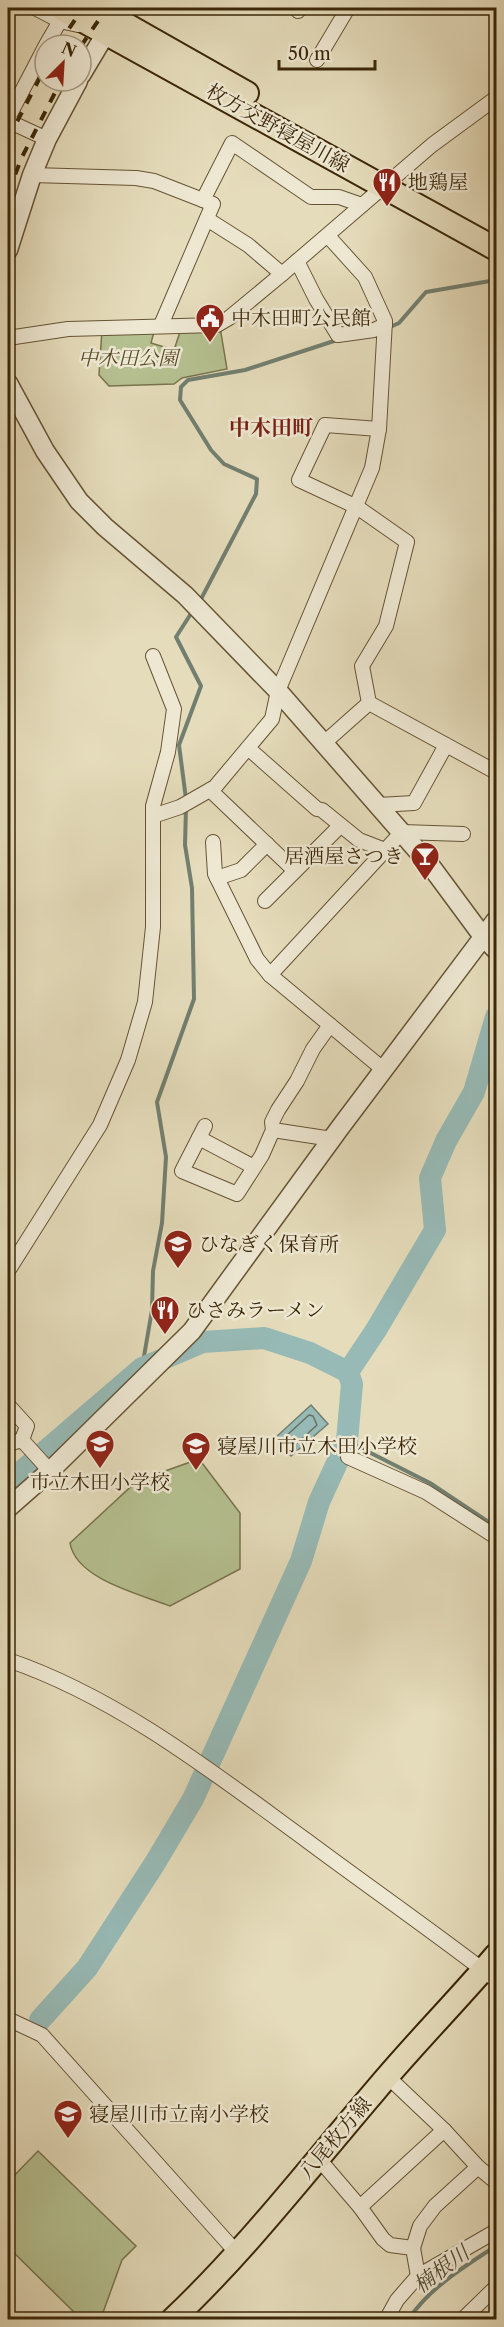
<svg xmlns="http://www.w3.org/2000/svg" width="504" height="2327" viewBox="0 0 504 2327" font-family="'Libre Caslon Text','Noto Serif JP',serif">
<style>
.green{fill:#b5c090;stroke:#78744c;stroke-width:1.5}
.water{fill:#97bab6;stroke:#727f70;stroke-width:1.5}
.lines{fill:none;stroke-linecap:round;stroke-linejoin:round}
.shore{stroke:#69705f;stroke-width:1.5}
.stream{stroke:#727f70;stroke-width:4}
.river{stroke:#97bab6;stroke-width:22}
.minor-casing{stroke:#665435;stroke-width:16}
.tertiary-casing{stroke:#665435;stroke-width:21}
.primary-casing{stroke:#3b2708;stroke-width:26}
.minor{stroke:#eee8d3;stroke-width:14}
.tertiary{stroke:#eee8d3;stroke-width:18}
.primary{stroke:#e5dcbb;stroke-width:22}
.rail{stroke:#3b2708;stroke-width:4;stroke-dasharray:10 10;stroke-linecap:butt}
.labels{text-anchor:middle;dominant-baseline:central;stroke-width:5;stroke-linejoin:round;paint-order:stroke}
.street-label{font-size:20px;fill:#3b2708;stroke:#eee8d3}
.poi-label{font-size:20px;fill:#3b2708;stroke:#eee8d3;text-anchor:start}
.park-label{font-size:20px;font-style:italic;fill:#5a4d2a;stroke:#eee8d3}
.neighbourhood-label{font-size:21px;font-weight:bold;fill:#7a1f14;stroke:#eee8d3}
.water-label{font-size:21px;font-style:italic;fill:#524c34;stroke:#eee8d3}
</style>
<rect width="100%" height="100%" fill="#e5dcbb"/>
<filter id="stains"><feTurbulence type="fractalNoise" baseFrequency=".00333" numOctaves="4"/><feColorMatrix values="0 0 0 0 .2 0 0 0 0 .09 0 0 0 0 .02 0 0 0 .5 -.17"/></filter>
<radialGradient id="worn" r=".72"><stop offset=".6" stop-color="#630" stop-opacity="0"/><stop offset="1" stop-color="#630" stop-opacity=".3"/></radialGradient>
<!-- green -->
<g class="green">
<polygon points="220,327 227,369 182,378 174,384 109,386 99,375 102,330 155,328 151,343 174,350 181,329"/>
<path d="M199 1459 240 1513V1569L170 1606C139 1594 76 1579 70 1543L137 1481Z"/>
<polygon points="38,2151 136,2246 122,2260 101,2318 81,2319 8,2247 8,2182"/>
</g>
<!-- water -->
<polygon class="water" points="311,1405 328,1424 291,1456 275,1438"/>
<g class="lines">
<!-- shore -->
<polygon class="shore" points="309,1415 313,1416 317,1425 294,1446 291,1446 285,1437"/>
<!-- stream -->
<g class="stream">
<polyline points="388,328 399,323 426,292 496,280"/>
<polyline points="200,601 256,494 257,479 224,464 211,450 180,400 181,387 188,380 245,370 337,340"/>
<polyline points="186,799 179,745 201,686 176,637 192,612"/>
<polyline points="142,1368 152,1310 153,1271 162,1223 166,1157 157,1102 194,999 192,888 185,845 186,807"/>
<polyline points="347,1441 430,1483 496,1527"/>
<path d="M408 2320C429 2288 465 2266 496 2246"/>
</g>
<!-- river -->
<g class="river">
<polyline points="8,1483 142,1368 203,1342 264,1338 310,1353 348,1372"/>
<polyline points="40,2020 87,1968 155,1863 193,1799 301,1561 319,1502 347,1441 352,1384 348,1372 376,1330 435,1230 430,1178 446,1141 474,1092 496,1017"/>
</g>
<!-- minor casing -->
<g class="minor-casing">
<g id="minor">
<polyline points="35,8 60,21 78,25"/>
<polyline points="298,11 300,8"/>
<polyline points="46,45 60,21"/>
<polyline points="317,60 348,8"/>
<polyline points="8,118 45,47"/>
<polyline points="8,121 47,139"/>
<polyline points="32,175 136,178 154,181 213,204 161,325"/>
<polyline points="203,200 232,143 311,197 339,197 362,205"/>
<polyline points="207,219 248,245 282,274"/>
<polyline points="297,261 316,299 338,335 374,330 385,325"/>
<polyline points="8,338 68,329 217,325 229,318 282,274 432,145 496,98"/>
<polyline points="369,703 362,666 386,626 407,542 357,507 299,480 325,425 379,429"/>
<polyline points="324,743 369,703 494,771"/>
<polyline points="248,748 317,809 322,810 359,840 385,850"/>
<polyline points="210,790 295,871"/>
<polyline points="378,805 414,803 446,745"/>
<polyline points="153,816 153,806 168,752 174,709 153,656"/>
<polyline points="213,842 215,874 257,959 270,975 384,1070"/>
<polyline points="217,878 241,870 267,844"/>
<polyline points="265,901 340,826"/>
<polyline points="270,975 402,832 463,834"/>
<polyline points="205,1126 182,1171 237,1194 262,1155 273,1130 272,1122 278,1110 297,1081 313,1049 330,1025"/>
<polyline points="273,1130 332,1139"/>
<polyline points="199,1138 254,1167"/>
<polyline points="8,1271 100,1125 128,1060 145,1002 153,927 153,816 180,807 215,787 272,719 278,691 372,468 379,429 385,321 365,277 328,236"/>
<polyline points="8,1405 27,1426 22,1440"/>
<polyline points="8,1444 22,1440 50,1471"/>
<polyline points="348,1457 426,1492 496,1537"/>
<path d="M8 1660C117 1697 214 1773 306 1840 369 1887 434 1932 496 1980"/>
<polyline points="8,2019 42,2035 237,2253"/>
<polyline points="387,2076 444,2130 478,2167 496,2182"/>
<polyline points="318,2158 360,2207 383,2239 390,2245 413,2248 418,2276"/>
<polyline points="360,2207 444,2130"/>
<polyline points="413,2248 420,2226 435,2206 478,2167"/>
<polyline points="386,2320 397,2300 418,2276 496,2231"/>
<polyline points="462,2320 496,2287"/>
</g>
</g>
<!-- tertiary casing -->
<g class="tertiary-casing">
<g id="tertiary">
<polyline points="81,75 121,8"/>
<polyline points="8,250 32,175 47,139 78,81"/>
<polyline points="8,383 45,451 79,501 105,527 185,595 278,691 430,865 484,938 496,950"/>
<polyline points="8,1508 50,1471 192,1331 339,1129 496,920"/>
</g>
</g>
<!-- primary casing -->
<g class="primary-casing">
<g id="primary">
<polyline points="60,8 496,249"/>
<polyline points="97,8 247,93"/>
<path d="M172 2320C246 2250 309 2168 375 2091 414 2044 457 2001 496 1955"/>
</g>
</g>
<!-- minor -->
<use href="#minor" class="minor"/>
<!-- tertiary -->
<use href="#tertiary" class="tertiary"/>
<!-- primary -->
<use href="#primary" class="primary"/>
<!-- rail -->
<g class="rail">
<polyline points="58,45 83,8"/>
<polyline points="81,46 107,8"/>
<polyline points="8,139 45,68"/>
<polyline points="8,193 22,157 61,81"/>
</g>
</g>
<!-- icons -->
<defs>
<g id="restaurant-pin" transform="scale(1.5)"><path d="M0 17L-7.5 6A9.5 9.5 0 1 1 7.5 6Z" fill="#8f2418" stroke="#eee8d3"/><path d="M-5-6h1v4h1v-4h1v4h1v-4h1v5L-1.5 .5V6h-2V.5L-5-1ZM5-6V6H3V1.5H1.5Q1.5-4 5-6Z" fill="#fff"/></g>
<g id="civic-pin" transform="scale(1.5)"><path d="M0 17L-7.5 6A9.5 9.5 0 1 1 7.5 6Z" fill="#8f2418" stroke="#eee8d3"/><path d="M-.6-6.5H3V-4.5H.6V-3L4-1V1h2V6H-6V1h2V-1L-.6-3ZM-1.2 2.5V6h2.4V2.5Z" fill="#fff"/></g>
<g id="bar-pin" transform="scale(1.5)"><path d="M0 17L-7.5 6A9.5 9.5 0 1 1 7.5 6Z" fill="#8f2418" stroke="#eee8d3"/><path d="M-6-5H6L.8 .8V4.5H3.5V6h-7V4.5H-.8V.8Z" fill="#fff"/></g>
<g id="school-pin" transform="scale(1.5)"><path d="M0 17L-7.5 6A9.5 9.5 0 1 1 7.5 6Z" fill="#8f2418" stroke="#eee8d3"/><path d="M0-5L7-2L0 1L-7-2ZM-4 1L0 2.5L4 1V4Q0 6-4 4Z" fill="#fff"/></g>
</defs>
<g fill-rule="evenodd">
<use href="#restaurant-pin" x="387" y="182"/>
<use href="#civic-pin" x="210" y="318"/>
<use href="#bar-pin" x="425" y="856"/>
<use href="#school-pin" x="178" y="1244"/>
<use href="#restaurant-pin" x="165" y="1310"/>
<use href="#school-pin" x="100" y="1444"/>
<use href="#school-pin" x="196" y="1446"/>
<use href="#school-pin" x="68" y="2114"/>
</g>
<g class="labels">
<!-- street labels -->
<g class="street-label">
<text transform="translate(278 128) rotate(29)">枚方交野寝屋川線</text>
<text transform="translate(335 2138) rotate(-50)">八尾枚方線</text>
</g>
<!-- poi labels -->
<g class="poi-label">
<text x="408" y="182">地鶏屋</text>
<text x="231" y="318">中木田町公民館</text>
<text x="404" y="856" text-anchor="end">居酒屋さつき</text>
<text x="199" y="1244">ひなぎく保育所</text>
<text x="186" y="1310">ひさみラーメン</text>
<text x="217" y="1446">寝屋川市立木田小学校</text>
<text x="100" y="1482" text-anchor="middle">市立木田小学校</text>
<text x="89" y="2114">寝屋川市立南小学校</text>
</g>
<!-- park labels -->
<g class="park-label">
<text x="128" y="358">中木田公園</text>
</g>
<!-- neighbourhood labels -->
<g class="neighbourhood-label">
<text x="271" y="427">中木田町</text>
</g>
<!-- water labels -->
<g class="water-label">
<text transform="translate(441 2269) rotate(-37)">楠根川</text>
</g>
</g>
<!-- margin -->
<rect width="504" height="2327" fill="none" stroke="#e5dcbb" stroke-width="30"/>
<rect x="9" y="9" width="486" height="2309" fill="none" stroke="#3b2708" stroke-width="3"/>
<rect x="15" y="15" width="474" height="2297" fill="none" stroke="#3b2708" stroke-width="1.5"/>
<!-- north arrow -->
<g transform="translate(63 63) rotate(24)"><circle r="28" fill="#eee8d3" stroke="#a69b82" stroke-width="1.5"/>
<path d="M0-4.5L10 22L0 15L-10 22Z" fill="#8f2418"/>
<text y="-9" font-size="16" font-weight="bold" text-anchor="middle" fill="#3b2708">N</text>
</g>
<!-- scale -->
<path d="M279 60v9h96v-9" fill="none" stroke="#3b2708" stroke-width="3"/>
<text x="288" y="60" font-size="18" fill="#3b2708" stroke="#eee8d3" stroke-width="4.5" paint-order="stroke">50 m</text>
<rect width="100%" height="100%" filter="url(#stains)"/>
<rect width="100%" height="100%" fill="url(#worn)"/>
</svg>
